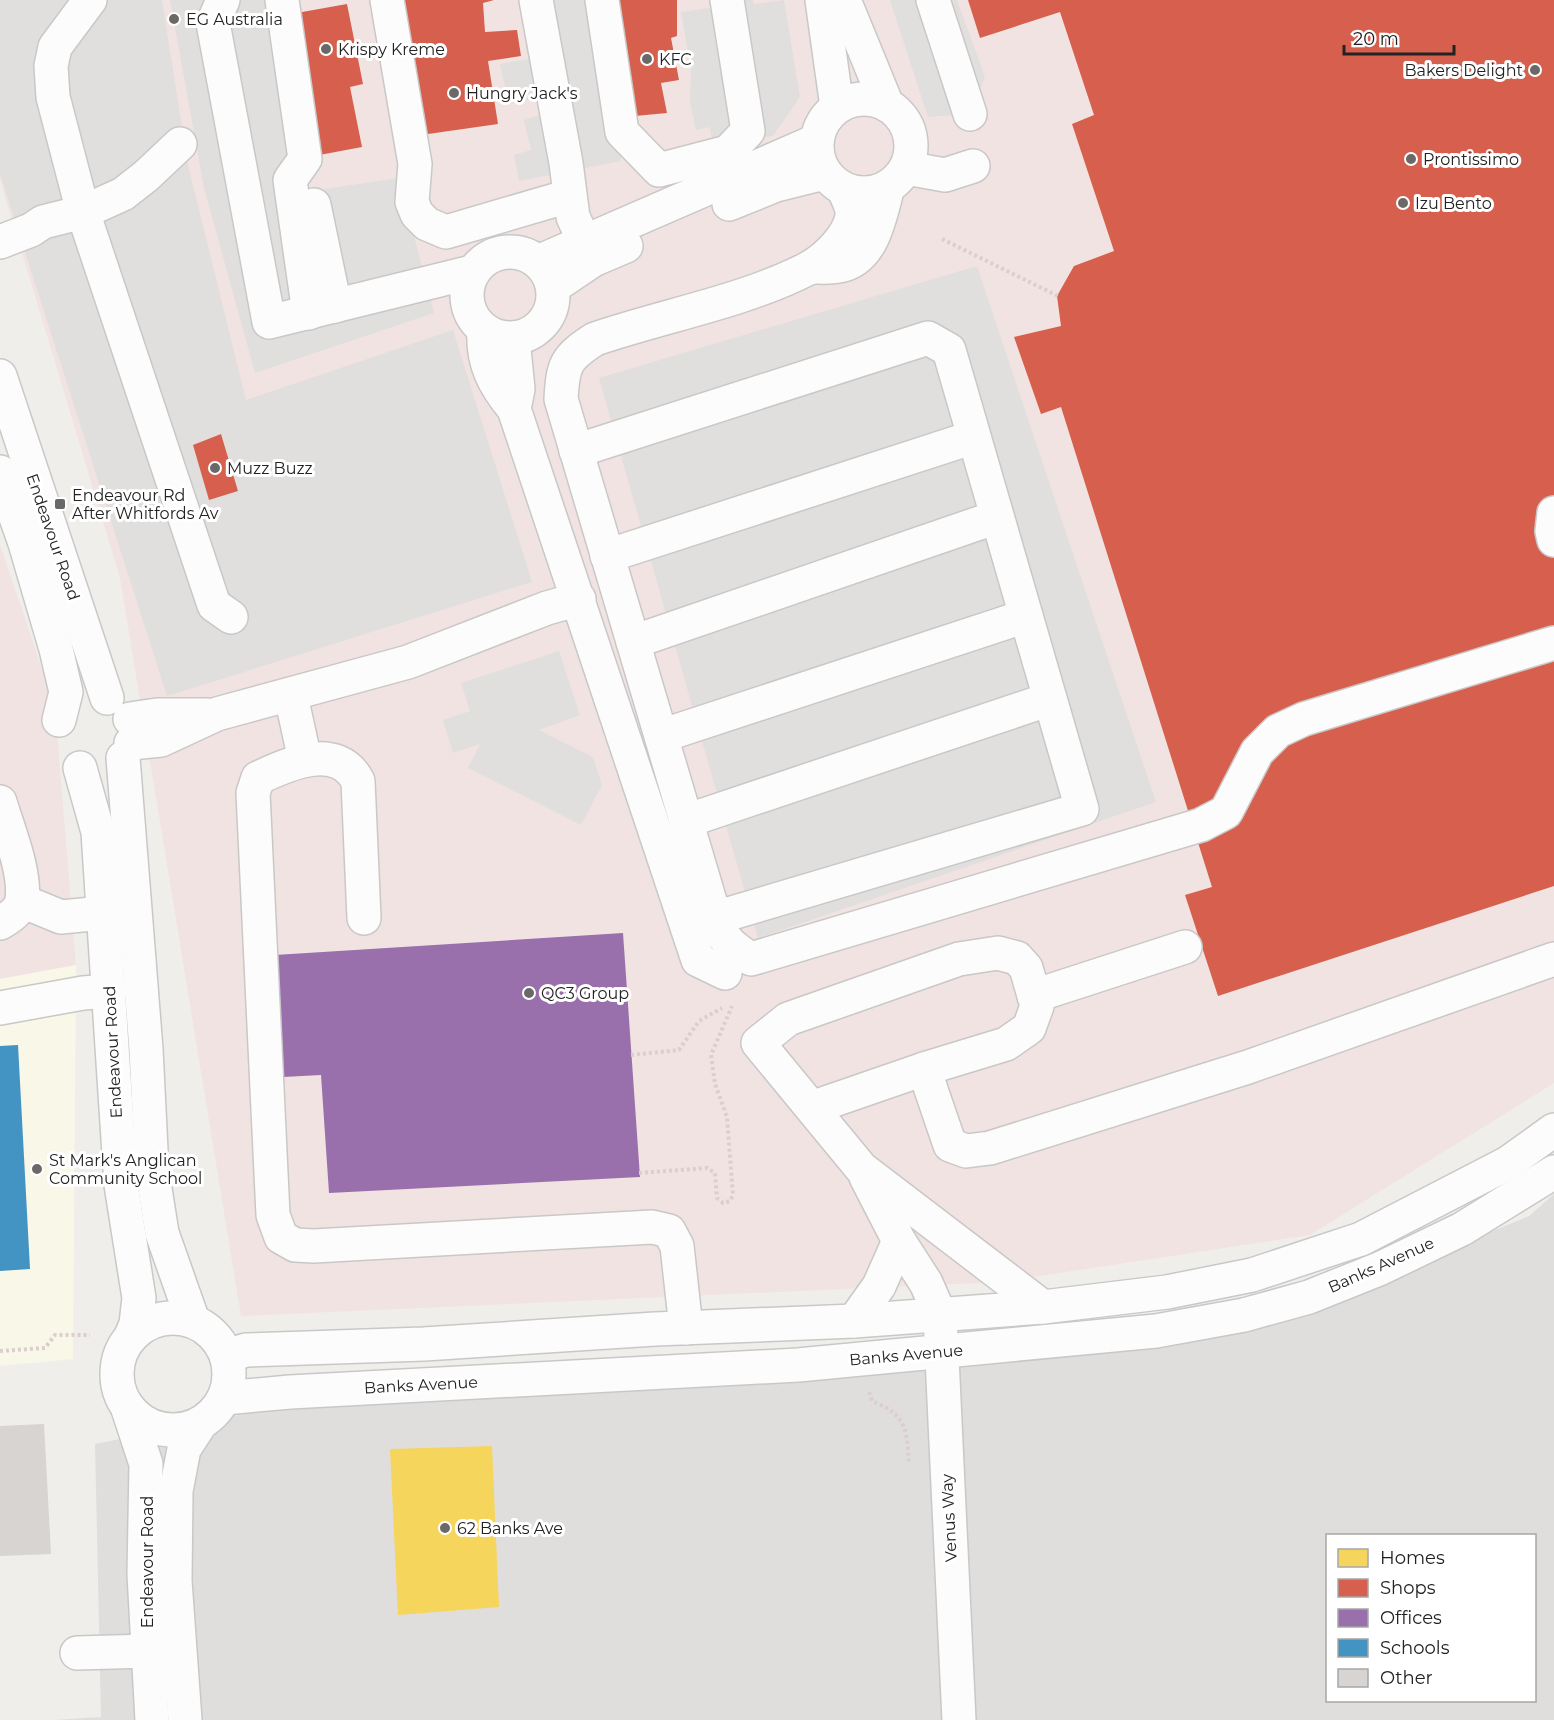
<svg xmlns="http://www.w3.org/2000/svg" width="1554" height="1720" viewBox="0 0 1554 1720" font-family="Montserrat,sans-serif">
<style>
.residential{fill:#dfdedc;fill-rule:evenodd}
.commercial{fill:#f1e3e1}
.education{fill:#f8f7e8}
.parking{fill:#e0dfde}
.homes{fill:#f6d55c}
.shops{fill:#d6604d}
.offices{fill:#9970ab}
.schools{fill:#4393c3}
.building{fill:#d7d4d2}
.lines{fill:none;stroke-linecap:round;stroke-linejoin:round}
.minor-casing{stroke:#c9c8c7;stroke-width:36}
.path{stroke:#dccecd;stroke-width:4;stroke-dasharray:3 3;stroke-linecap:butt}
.minor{stroke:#fdfcfc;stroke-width:33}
.poi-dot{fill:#6a6968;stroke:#fff;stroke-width:2}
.labels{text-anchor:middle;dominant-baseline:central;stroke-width:6;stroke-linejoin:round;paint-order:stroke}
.poi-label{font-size:16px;fill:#222;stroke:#fff;text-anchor:start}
.street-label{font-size:16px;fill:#222;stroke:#fff}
</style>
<rect width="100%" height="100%" fill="#f0eeeb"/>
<!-- residential -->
<path class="residential" d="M1554 1194V1720H55L101 1717 95 1444 273 1408 1302 1311 1529 1216ZM1328 1536H1534V1700H1328Z"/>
<!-- commercial -->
<g class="commercial">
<polygon points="28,0 1554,0 1554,1083 1310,1235 1000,1282 241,1316 120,578 0,180 0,39"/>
<polygon points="0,545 55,707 76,965 0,979"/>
</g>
<!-- education -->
<polygon class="education" points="76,965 73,1359 0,1366 0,979"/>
<!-- parking -->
<g class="parking">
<polygon points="0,0 162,0 188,165 246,400 453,330 532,582 167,696 0,174"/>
<polygon points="170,0 274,0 304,192 399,178 434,313 255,373 204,188"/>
<polygon points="519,0 590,0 621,161 519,181 514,155 531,150 524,120 540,115 537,98 509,104 500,64 533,58"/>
<polygon points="714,0 753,0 754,4 784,0 800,97 773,136 713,146 710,127 696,130 690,102 691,70 681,12 716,7"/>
<polygon points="890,0 957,0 985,77 970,114 928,117"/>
<polygon points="977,266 1156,802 758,938 599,378"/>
<polygon points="559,651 580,715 539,730 593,757 602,785 581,825 468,768 480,744 453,753 443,720 470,711 461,683"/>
</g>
<!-- homes -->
<polygon class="homes" points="492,1446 499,1607 398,1615 390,1449"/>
<!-- shops -->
<g class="shops">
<polygon points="403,0 494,0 483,3 485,32 517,30 521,56 488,61 498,124 421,135"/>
<polygon points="612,0 677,0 677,36 671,38 679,80 661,83 667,113 635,116"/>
<polygon points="968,0 1554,0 1554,886 1218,996 1185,895 1212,887 1061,407 1041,414 1014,337 1061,326 1057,296 1074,266 1114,251 1072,124 1094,115 1060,12 980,38"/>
<polygon points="347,4 363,84 350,87 362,147 314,156 291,14"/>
<polygon points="221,434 238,491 209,500 193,445"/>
</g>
<!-- offices -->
<polygon class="offices" points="623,933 640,1177 329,1193 321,1075 283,1077 275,955"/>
<!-- schools -->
<polygon class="schools" points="18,1045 30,1269 0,1271 0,1046"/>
<!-- building -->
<polygon class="building" points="44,1424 51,1554 0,1556 0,1426"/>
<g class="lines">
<!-- minor casing -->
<g class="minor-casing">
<g id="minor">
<polyline points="90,0 55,47 51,66 53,97 83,212 214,605 231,617"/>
<polyline points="223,0 213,23 269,322 472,272"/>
<polyline points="282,0 305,159 290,180 309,313"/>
<polyline points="387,0 415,164 412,202 417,214 427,224 446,232 569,196"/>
<polyline points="536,0 566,163 573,217 593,260"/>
<polyline points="602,0 622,132 659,170 728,152 748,131 727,0"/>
<polyline points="822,0 837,107"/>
<polyline points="844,0 887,105"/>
<polyline points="933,0 970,114"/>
<circle cx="864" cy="146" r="47"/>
<polyline points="906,168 945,175 973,166"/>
<path d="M844 190C847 197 853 208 852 216 849 236 827 258 809 268 743 302 665 315 595 339 565 358 563 365 561 399L715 918C722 939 733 948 751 959L1201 825 1226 812 1257 752 1278 731 1304 719 1554 643"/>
<polyline points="729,204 776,185 824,173"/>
<polyline points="314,205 335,306"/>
<polyline points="0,242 31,230 43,222 83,212 123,194 146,176 180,144"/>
<circle cx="510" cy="295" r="43"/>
<polyline points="538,262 816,141"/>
<path d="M811 267C820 267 830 268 839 266 874 260 880 215 888 187"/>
<polyline points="553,287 593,260 626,246"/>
<path d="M484 330C482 363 494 385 514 409L698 960 725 973"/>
<polyline points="513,339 518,389 514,409"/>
<polyline points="0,376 107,698"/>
<polyline points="576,451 928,338 949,350 1082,809 715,918"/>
<polyline points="0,472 25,543 56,649 66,692 59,720"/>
<polyline points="1554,513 1552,531 1554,540"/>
<polyline points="607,556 974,437"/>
<polyline points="633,642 997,517"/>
<polyline points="291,696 305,760"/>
<polyline points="130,719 157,715 206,715"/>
<polyline points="661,736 1026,616"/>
<polyline points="131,743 161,740 217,714 408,662 547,608 579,599"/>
<polyline points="123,758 146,1049 152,1170 162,1233 193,1321"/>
<polyline points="80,768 98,832 121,1185 139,1298 136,1324 131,1336"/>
<path d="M0 802C8 829 26 872 22 900 20 911 9 918 0 923"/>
<polyline points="686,821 1050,699"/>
<polyline points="22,901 61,917 124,911"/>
<path d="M364 918 358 781C337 742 290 763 258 778L253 793 273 1215 281 1237 295 1245 314 1246 652 1227 669 1231 677 1246 686 1328"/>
<polyline points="1034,996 1185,947"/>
<polyline points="0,1008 83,993 110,991"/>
<polyline points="924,1069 950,1145 966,1151 990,1148 1248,1067 1554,959"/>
<polyline points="814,1107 924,1069 1006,1044 1029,1028 1037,1006 1026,968 1017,958 998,953 959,959 788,1019 758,1043 861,1168 1043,1307"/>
<polyline points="866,1177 899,1241 926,1283 940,1315 959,1720"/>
<circle cx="173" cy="1374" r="56"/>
<polyline points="854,1321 879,1286 899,1241"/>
<polyline points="227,1356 246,1350 424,1344 655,1329 854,1321 1043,1307 1167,1292 1252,1275 1361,1239 1508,1163 1554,1130"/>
<polyline points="224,1398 290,1392 798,1365 1156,1331 1244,1315 1309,1297 1379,1269 1462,1229 1554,1172"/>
<polyline points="127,1406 146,1464 144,1574 152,1720"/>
<polyline points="77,1653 148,1651"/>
<polyline points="185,1720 175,1581 176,1491 184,1449 201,1423"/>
</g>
</g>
<!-- path -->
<g class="path">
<polyline points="942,239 1058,296"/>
<polyline points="631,1055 679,1050 699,1021 722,1008"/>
<polyline points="639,1173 707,1168 715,1173 717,1198 723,1203 730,1201 733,1195 727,1117 715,1084 711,1055 732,1006"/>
<polyline points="0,1351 45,1348 55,1335 90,1335"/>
<path d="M869 1392 872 1401C907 1415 907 1430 909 1465"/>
</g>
<!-- minor -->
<use href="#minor" class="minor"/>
</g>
<!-- markers -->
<g class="poi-dot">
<circle cx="174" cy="19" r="6"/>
<circle cx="326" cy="49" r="6"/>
<circle cx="647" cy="59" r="6"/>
<circle cx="1535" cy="70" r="6"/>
<circle cx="454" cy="93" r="6"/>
<circle cx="1411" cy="159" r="6"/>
<circle cx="1403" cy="203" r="6"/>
<circle cx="215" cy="468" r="6"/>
<rect x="54" y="498" width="12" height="12" rx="3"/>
<circle cx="529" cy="993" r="6"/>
<circle cx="37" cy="1169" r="6"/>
<circle cx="445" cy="1528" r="6"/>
</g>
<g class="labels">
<!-- poi labels -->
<g class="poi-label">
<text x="186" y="19">EG Australia</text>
<text x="338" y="49">Krispy Kreme</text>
<text x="659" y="59">KFC</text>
<text x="1523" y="70" text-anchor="end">Bakers Delight</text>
<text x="466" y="93">Hungry Jack's</text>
<text x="1423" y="159">Prontissimo</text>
<text x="1415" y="203">Izu Bento</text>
<text x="227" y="468">Muzz Buzz</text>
<text x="72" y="495">Endeavour Rd<tspan x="72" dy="18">After Whitfords Av</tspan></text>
<text x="541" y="993">QC3 Group</text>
<text x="49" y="1160">St Mark's Anglican<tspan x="49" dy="18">Community School</tspan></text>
<text x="457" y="1528">62 Banks Ave</text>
</g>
<!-- street labels -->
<g class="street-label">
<text transform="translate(53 537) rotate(71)">Endeavour Road</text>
<text transform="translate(113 1052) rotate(-93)">Endeavour Road</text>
<text transform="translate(1381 1265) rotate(-24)">Banks Avenue</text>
<text transform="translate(906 1355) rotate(-5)">Banks Avenue</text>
<text transform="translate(421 1385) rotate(-3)">Banks Avenue</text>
<text transform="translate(949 1518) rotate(-93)">Venus Way</text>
<text transform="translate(147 1562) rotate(-90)">Endeavour Road</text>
</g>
</g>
<!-- legend -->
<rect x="1326" y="1534" width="210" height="168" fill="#ffffff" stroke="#a7a7a7" stroke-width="1.5"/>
<rect x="1338" y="1549" width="30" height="18" fill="#f6d55c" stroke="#a7a7a7" stroke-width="1.5"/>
<text x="1380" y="1564" font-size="18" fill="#222222">Homes</text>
<rect x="1338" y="1579" width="30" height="18" fill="#d6604d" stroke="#a7a7a7" stroke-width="1.5"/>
<text x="1380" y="1594" font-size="18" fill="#222222">Shops</text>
<rect x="1338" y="1609" width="30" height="18" fill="#9970ab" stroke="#a7a7a7" stroke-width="1.5"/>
<text x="1380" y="1624" font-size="18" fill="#222222">Offices</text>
<rect x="1338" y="1639" width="30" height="18" fill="#4393c3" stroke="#a7a7a7" stroke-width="1.5"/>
<text x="1380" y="1654" font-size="18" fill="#222222">Schools</text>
<rect x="1338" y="1669" width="30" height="18" fill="#d7d4d2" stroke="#a7a7a7" stroke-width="1.5"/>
<text x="1380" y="1684" font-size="18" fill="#222222">Other</text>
<!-- scale -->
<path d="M1344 45v9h110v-9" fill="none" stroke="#222222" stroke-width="3"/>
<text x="1353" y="45" font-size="18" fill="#222222" stroke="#ffffff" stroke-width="4.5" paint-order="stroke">20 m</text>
</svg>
